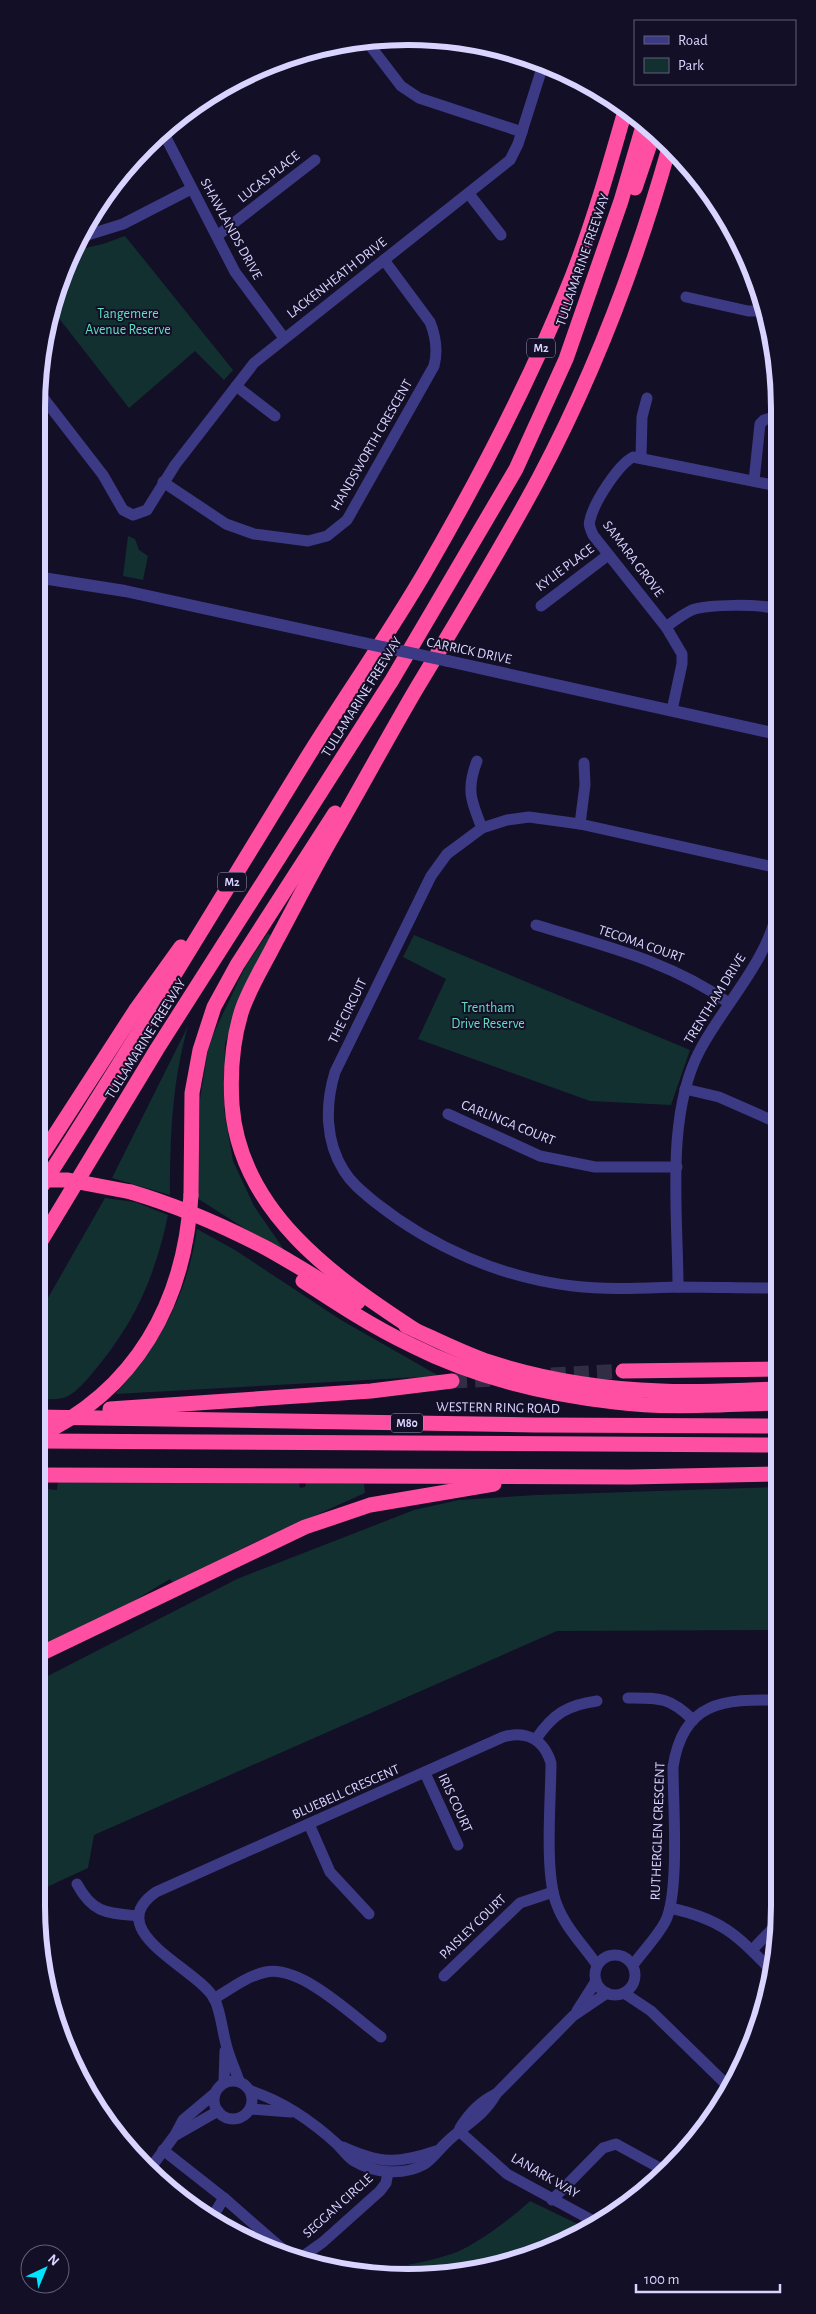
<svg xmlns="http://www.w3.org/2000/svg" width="816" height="2314" viewBox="0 0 816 2314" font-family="'Alegreya Sans',sans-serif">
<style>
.green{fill:#12302f}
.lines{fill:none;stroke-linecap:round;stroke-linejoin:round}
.motorway-tunnel{stroke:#312d47;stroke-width:15;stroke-dasharray:15 8;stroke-linecap:butt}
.minor{stroke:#3d3a85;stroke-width:11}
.tertiary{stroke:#3d3a85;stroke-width:12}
.motorway{stroke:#ff4fa3;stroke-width:15}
.tertiary-bridge{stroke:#3d3a85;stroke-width:12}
.motorway-bridge{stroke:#ff4fa3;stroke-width:15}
.labels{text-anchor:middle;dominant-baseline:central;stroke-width:4;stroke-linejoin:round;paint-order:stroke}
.shield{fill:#130f26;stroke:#9e99be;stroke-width:1}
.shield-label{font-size:12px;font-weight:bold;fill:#d9d4ff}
.street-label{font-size:14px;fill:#d9d4ff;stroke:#130f26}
.park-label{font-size:14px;fill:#5fe0c0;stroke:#130f26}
.rim{fill:none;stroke:#d9d4ff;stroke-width:6}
</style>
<rect width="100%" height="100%" fill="#130f26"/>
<!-- green -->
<g class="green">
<polygon points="125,236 233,370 224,380 195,351 129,408 51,308 72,251 103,244"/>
<polygon points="128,536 135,539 139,550 148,556 143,580 123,576"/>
<polygon points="268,933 273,938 244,989 225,1044 224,1109 233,1161 254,1206 289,1257 197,1198 200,1099 209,1043 246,965"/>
<polygon points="414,935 690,1050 671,1105 590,1101 418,1039 446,979 403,957"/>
<path d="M188 1026C172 1082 170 1137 170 1195L112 1178Z"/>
<path d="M105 1198 135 1202 168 1215C155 1277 135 1322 95 1370 87 1379 75 1395 63 1398 55 1400 45 1399 36 1399V1319Z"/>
<path d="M197 1229 235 1250 341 1320 439 1376 115 1394C160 1344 187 1296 197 1229Z"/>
<polygon points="58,1482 299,1483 300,1488 305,1487 306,1483 364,1484 365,1493 249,1545 174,1584 170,1579 127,1605 36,1649 36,1488 57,1490"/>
<polygon points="779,1487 779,1630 557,1631 94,1835 88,1868 36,1892 36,1682 237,1579 414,1510 459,1500 536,1495"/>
<path d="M530 2201 586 2228 504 2265 433 2277 353 2272C386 2268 419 2265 451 2254 472 2248 513 2217 530 2201Z"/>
</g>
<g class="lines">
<!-- motorway-tunnel -->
<g class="motorway-tunnel">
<polyline points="551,1375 623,1371"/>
<polyline points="452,1381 495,1379"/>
</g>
<!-- minor -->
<g class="minor">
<polyline points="365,39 401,86 419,98 522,132"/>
<polyline points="162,130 235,272 284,338"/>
<polyline points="469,194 501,235"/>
<polyline points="217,236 315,160"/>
<polyline points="78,238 123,224 191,189"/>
<polyline points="686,297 748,311 762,311"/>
<polyline points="236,386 275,416"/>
<polyline points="38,391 103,475 123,510 133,515 147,510 175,465 254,363 510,160 518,144 543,65"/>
<polyline points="641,457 642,417 647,398"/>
<polyline points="754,481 760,424 764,420 777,416"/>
<path d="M163 482 226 524 254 534 308 541 327 536 347 520 434 366C438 351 436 337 430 322L384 260"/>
<polyline points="541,606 608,555"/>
<path d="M666 627C674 621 683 614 692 610 709 604 760 604 777 609"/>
<path d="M672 710 682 664V654L666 627 593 535C591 530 588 525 590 520 594 502 618 465 633 457L777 486"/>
<path d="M477 761C466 789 471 801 482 828"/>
<polyline points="580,824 585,785 584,763"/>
<path d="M778 868 580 824 529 817 507 820 482 828 447 854 431 876 335 1072C325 1105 325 1141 344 1171 352 1184 364 1193 376 1203 432 1247 502 1278 573 1286 607 1290 642 1288 676 1287 710 1287 744 1288 778 1288"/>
<path d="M536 925C604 946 670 961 729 1003"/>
<polyline points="685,1089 719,1097 778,1123"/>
<polyline points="448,1114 540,1156 595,1167 677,1167"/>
<path d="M678 1287C678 1214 665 1116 700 1050 725 1003 768 961 778 907"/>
<path d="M628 1698C660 1698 670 1697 693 1720"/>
<path d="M536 1739C553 1714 567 1705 597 1701"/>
<polyline points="425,1773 458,1845"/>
<polyline points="309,1824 330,1872 369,1914"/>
<path d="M77 1884C93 1914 108 1913 139 1916"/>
<path d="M670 1908C721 1919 736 1934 771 1970"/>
<polyline points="752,1950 778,1923"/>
<circle cx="615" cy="1975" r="20"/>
<path d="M633 1965C643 1951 657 1937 665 1922 680 1894 673 1802 673 1767 683 1701 724 1699 779 1700"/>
<polyline points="444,1976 520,1903 553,1892"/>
<polyline points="624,1993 651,2011 729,2087"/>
<path d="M214 1999C230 1989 247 1976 266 1972 301 1965 353 2016 381 2037"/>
<polyline points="577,2011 596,1981"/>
<circle cx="233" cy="2100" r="19"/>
<path d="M239 2081C235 2069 229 2057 226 2044 222 2029 221 2014 215 2000 200 1969 99 1932 156 1892L503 1737C527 1730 544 1740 551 1763 551 1799 544 1874 557 1905 565 1927 584 1946 597 1965"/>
<polyline points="224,2082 225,2051"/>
<path d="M251 2091C282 2101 313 2122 338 2145 343 2150 347 2157 354 2161 374 2173 402 2176 423 2165 432 2160 440 2148 448 2141 466 2124 483 2117 496 2094L573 2016 607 1993"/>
<polyline points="250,2109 291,2112"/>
<path d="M460 2128C470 2112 480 2102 496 2094"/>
<polyline points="459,2131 507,2174 597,2223"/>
<polyline points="176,2135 218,2111"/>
<path d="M343 2147C380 2164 398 2164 436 2151"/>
<polyline points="163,2150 224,2198 287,2253"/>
<polyline points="149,2170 175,2135 183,2120 214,2094"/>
<polyline points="552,2200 603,2148 616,2144 667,2172"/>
<polyline points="211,2219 224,2198"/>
<polyline points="302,2257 323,2242 380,2191 386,2183 388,2172"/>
</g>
<!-- tertiary -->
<g class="tertiary">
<polyline points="36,577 125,591 350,640"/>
<polyline points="448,661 777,734"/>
</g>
<!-- motorway -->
<g class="motorway">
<polyline points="635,188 653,135"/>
<polyline points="36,1164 135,1011 181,947"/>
<path d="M131 1192C178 1206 222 1225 266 1248 297 1265 327 1285 358 1302"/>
<path d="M36 1195C129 1052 216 906 305 761 344 698 387 637 425 572 480 477 531 379 572 277 593 223 609 167 625 111"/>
<polyline points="191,1195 192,1093 200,1050 214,1007 237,965 335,813"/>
<polyline points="36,1249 157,1049 392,680 516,469 566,359 621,201 643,126"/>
<path d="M303 1281C338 1304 373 1327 411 1345 474 1377 545 1394 615 1402 669 1409 725 1404 779 1403"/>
<path d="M406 1326C433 1338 458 1351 486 1361 541 1379 603 1389 661 1391 700 1393 740 1390 779 1389"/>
<path d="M415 1330C334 1277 240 1212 232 1105 230 1073 232 1041 242 1010 250 987 264 965 275 943 295 906 313 870 334 834 361 787 387 739 415 691 457 621 500 551 539 478 594 374 637 261 669 148"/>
<polyline points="623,1371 779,1369"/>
<polyline points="110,1409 371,1391 452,1381"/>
<polyline points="36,1417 534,1425 779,1426"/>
<polyline points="36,1441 779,1445"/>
<polyline points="36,1475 630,1477 779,1474"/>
<polyline points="36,1656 305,1527 370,1505 494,1484"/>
</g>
<!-- tertiary-bridge -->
<polyline class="tertiary-bridge" points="350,640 448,661"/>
<!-- motorway-bridge -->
<g class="motorway-bridge">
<polyline points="36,1180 68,1180 131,1192"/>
<path d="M36 1437C136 1391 185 1302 191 1195"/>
</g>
</g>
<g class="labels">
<!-- shield labels -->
<g class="shield">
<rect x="527" y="338.5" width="28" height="19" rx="4"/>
<rect x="218" y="872.5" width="28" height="19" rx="4"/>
<rect x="391" y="1413.5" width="32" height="19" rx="4"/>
</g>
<g class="shield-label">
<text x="541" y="348">M2</text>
<text x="232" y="882">M2</text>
<text x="407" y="1423">M80</text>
</g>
<!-- street labels -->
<g class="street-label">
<text transform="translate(269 177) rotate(-38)">LUCAS PLACE</text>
<text transform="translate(231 229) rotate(61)">SHAWLANDS DRIVE</text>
<text transform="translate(583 260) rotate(-71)">TULLAMARINE FREEWAY</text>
<text transform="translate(337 278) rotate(-38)">LACKENHEATH DRIVE</text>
<text transform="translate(372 445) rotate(-60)">HANDSWORTH CRESCENT</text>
<text transform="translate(633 559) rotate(53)">SAMARA GROVE</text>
<text transform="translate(565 568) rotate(-37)">KYLIE PLACE</text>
<text transform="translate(469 651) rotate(12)">CARRICK DRIVE</text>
<text transform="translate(362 697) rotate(-58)">TULLAMARINE FREEWAY</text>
<text transform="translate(641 944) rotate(19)">TECOMA COURT</text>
<text transform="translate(715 999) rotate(-58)">TRENTHAM DRIVE</text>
<text transform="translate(348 1011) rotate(-64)">THE CIRCUIT</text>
<text transform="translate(146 1039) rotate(-58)">TULLAMARINE FREEWAY</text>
<text transform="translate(508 1123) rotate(22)">CARLINGA COURT</text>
<text transform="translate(498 1408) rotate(1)">WESTERN RING ROAD</text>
<text transform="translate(346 1792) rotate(-24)">BLUEBELL CRESCENT</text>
<text transform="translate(455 1803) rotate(65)">IRIS COURT</text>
<text transform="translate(658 1831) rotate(-88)">RUTHERGLEN CRESCENT</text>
<text transform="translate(473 1927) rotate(-44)">PAISLEY COURT</text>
<text transform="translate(545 2176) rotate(30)">LANARK WAY</text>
<text transform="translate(338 2206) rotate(-42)">SEGGAN CIRCLE</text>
</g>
<!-- park labels -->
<g class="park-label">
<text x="128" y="314">Tangemere<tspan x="128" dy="16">Avenue Reserve</tspan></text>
<text x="488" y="1008">Trentham<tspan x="488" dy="16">Drive Reserve</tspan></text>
</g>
</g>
<!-- crop -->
<path d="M0 0H816V2314H0ZM408 45H408A363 363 0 0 1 771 408V1906A363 363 0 0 1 408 2269H408A363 363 0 0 1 45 1906V408A363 363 0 0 1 408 45Z" fill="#130f26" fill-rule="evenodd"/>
<path class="rim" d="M408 45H408A363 363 0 0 1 771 408V1906A363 363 0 0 1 408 2269H408A363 363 0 0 1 45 1906V408A363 363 0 0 1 408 45Z"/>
<!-- legend -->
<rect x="634" y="20" width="162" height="65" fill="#130f26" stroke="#625e7d"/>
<rect x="644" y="36" width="25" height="8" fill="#3d3a85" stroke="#625e7d"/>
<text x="678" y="45" font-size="15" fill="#d9d4ff">Road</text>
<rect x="644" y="58" width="25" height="15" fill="#12302f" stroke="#625e7d"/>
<text x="678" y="70" font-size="15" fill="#d9d4ff">Park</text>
<!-- north arrow -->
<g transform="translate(45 2269) rotate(44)"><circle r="24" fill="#130f26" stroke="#625e7d"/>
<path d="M0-4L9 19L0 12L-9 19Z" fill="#00e5ff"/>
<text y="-8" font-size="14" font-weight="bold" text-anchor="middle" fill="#d9d4ff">N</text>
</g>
<!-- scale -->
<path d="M636 2284v8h144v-8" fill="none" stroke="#d9d4ff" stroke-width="2.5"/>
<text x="644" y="2284" font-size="15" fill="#d9d4ff" stroke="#130f26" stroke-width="4" paint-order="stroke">100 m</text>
</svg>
